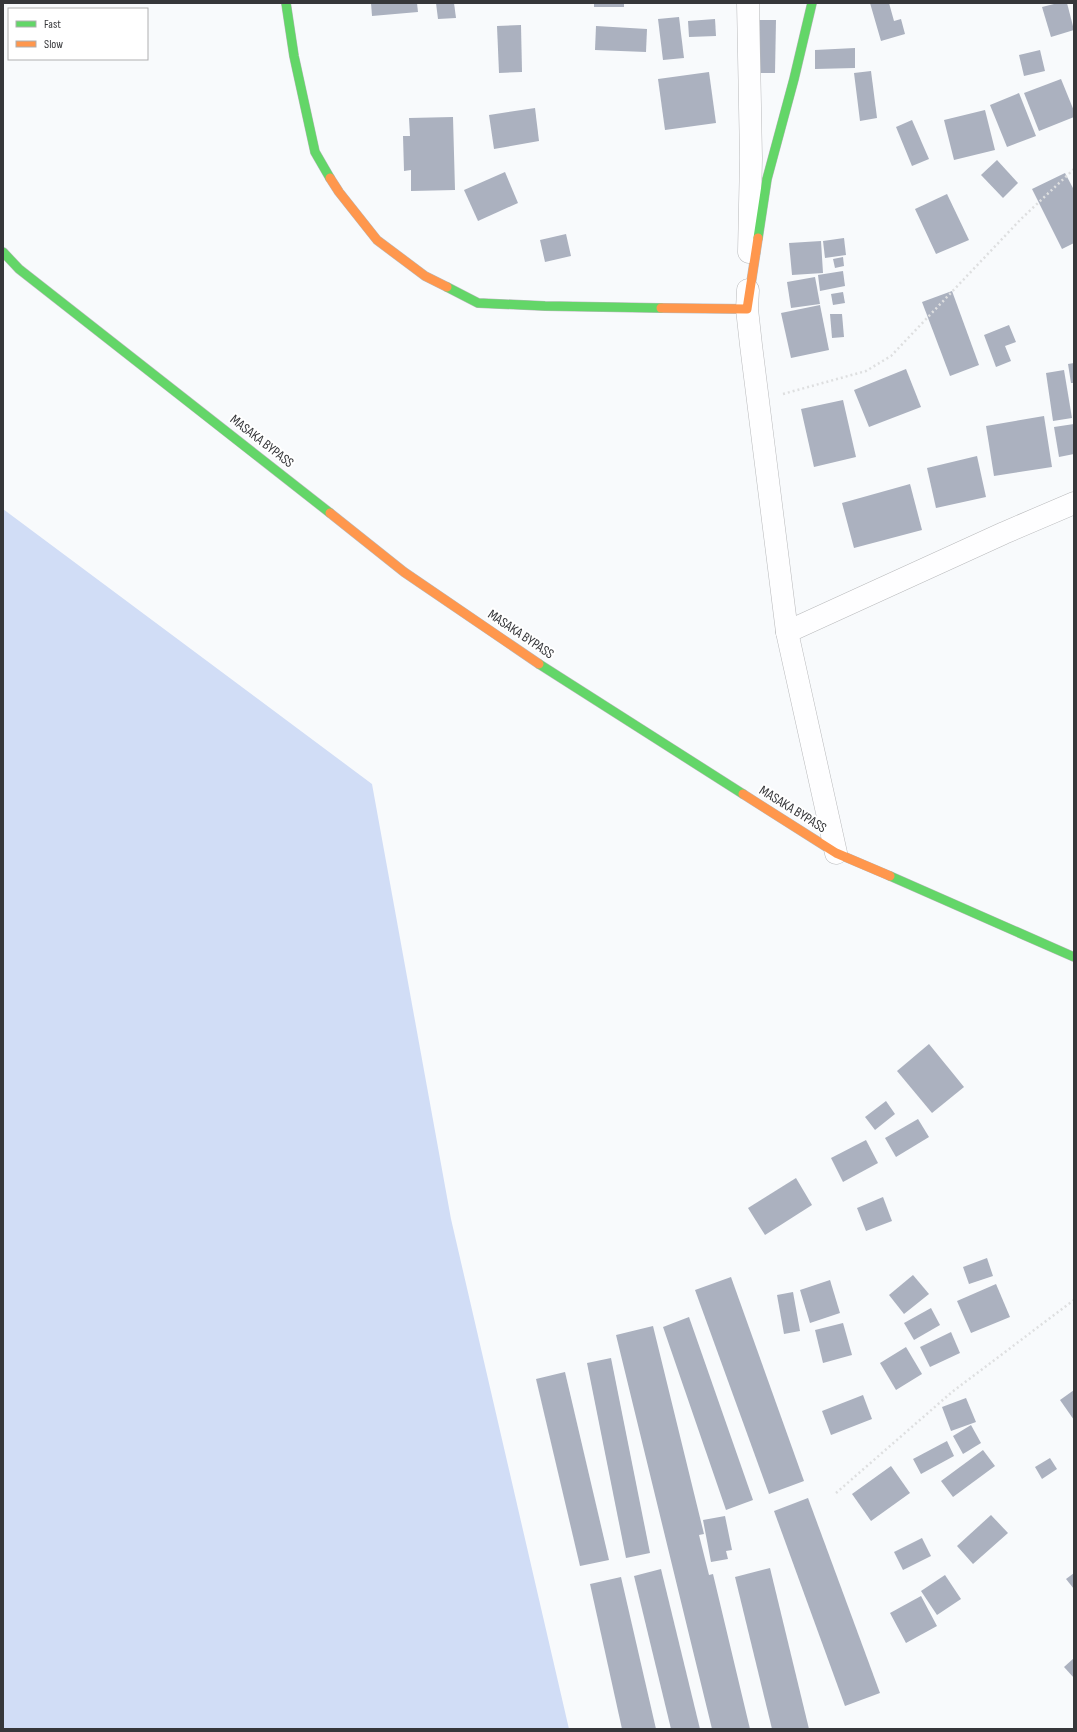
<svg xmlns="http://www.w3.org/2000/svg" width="1077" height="1732" viewBox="0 0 1077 1732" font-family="'Sofia Sans Condensed',sans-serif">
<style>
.green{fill:#d1ddf6}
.building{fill:#abb1bf}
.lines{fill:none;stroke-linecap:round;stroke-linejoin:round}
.street-casing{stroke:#b8b9bb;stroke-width:23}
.fast-casing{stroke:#b8b9bb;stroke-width:10}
.slow-casing{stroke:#b8b9bb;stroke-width:10}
.path{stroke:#dedfe0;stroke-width:2.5;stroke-dasharray:2 3;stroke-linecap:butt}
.street{stroke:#fefeff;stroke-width:22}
.fast{stroke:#63d668;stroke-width:9}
.slow{stroke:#ff974d;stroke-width:9}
.labels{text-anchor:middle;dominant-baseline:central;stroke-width:4;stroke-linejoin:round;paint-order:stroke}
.street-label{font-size:14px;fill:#36373a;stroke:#fff}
</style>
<rect width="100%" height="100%" fill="#f8fafc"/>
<!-- green -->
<polygon class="green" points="3,509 372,784 451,1219 569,1729 3,1729"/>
<!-- building -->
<g class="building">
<polygon points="371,3 417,3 418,12 372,16"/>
<polygon points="436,3 454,3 456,18 438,19"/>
<rect x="594" y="3" width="30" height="4"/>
<polygon points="870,3 889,3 894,21 901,19 905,34 881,41"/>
<polygon points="1058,3 1067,3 1074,30 1051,37 1042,7"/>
<polygon points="679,17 684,58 663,60 658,19"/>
<polygon points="715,19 716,36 689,37 688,21"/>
<polygon points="755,20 776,20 775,73 755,73"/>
<polygon points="521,25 522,72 499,73 497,26"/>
<polygon points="596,26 647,29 646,52 595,50"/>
<polygon points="855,48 855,68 815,69 815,50"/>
<polygon points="1040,50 1045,71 1024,76 1019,55"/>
<polygon points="871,71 877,118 860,121 854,73"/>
<polygon points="709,72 716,123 665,130 658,79"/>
<polygon points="1061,79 1074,111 1074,117 1039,131 1024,93"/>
<polygon points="1019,93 1036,136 1007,147 990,105"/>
<polygon points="535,108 539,141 494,149 489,115"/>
<polygon points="985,110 995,150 954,160 944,120"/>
<polygon points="453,117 455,190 411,191 411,170 404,171 403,136 410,136 409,118"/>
<polygon points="912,120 929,159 912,166 896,127"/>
<polygon points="997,160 1018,183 1003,198 981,175"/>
<polygon points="505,172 518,203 478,221 464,190"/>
<polygon points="1065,173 1074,190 1074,243 1062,249 1032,189"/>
<polygon points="947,194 969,240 936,254 915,209"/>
<polygon points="566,234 571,256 545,262 540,240"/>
<polygon points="844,238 846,255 825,258 823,241"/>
<polygon points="821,241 823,273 792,275 789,243"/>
<polygon points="843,257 844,266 835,268 833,259"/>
<polygon points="843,271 845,286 820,291 818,275"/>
<polygon points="815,277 820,304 791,308 787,282"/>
<polygon points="952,291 979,365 950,376 922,302"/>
<polygon points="843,292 845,303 833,305 831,294"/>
<polygon points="820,305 829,350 791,358 781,313"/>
<polygon points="830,314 842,314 844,337 832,338"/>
<polygon points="1009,325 1016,342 1005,346 1011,361 996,367 984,335"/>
<polygon points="1074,363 1074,383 1071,383 1068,364"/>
<polygon points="906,369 921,407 869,427 854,390"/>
<polygon points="1064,370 1072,418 1053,421 1046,373"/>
<polygon points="843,400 856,457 814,467 801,409"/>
<polygon points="1044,416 1052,467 994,476 986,426"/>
<polygon points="1074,424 1074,454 1059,457 1054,427"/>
<polygon points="977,456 986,497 936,508 927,468"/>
<polygon points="910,484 922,530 854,548 842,503"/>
<polygon points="929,1044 964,1087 932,1113 897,1071"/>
<polygon points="886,1101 895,1114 875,1130 865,1117"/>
<polygon points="918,1119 929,1137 896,1157 885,1138"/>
<polygon points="866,1140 878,1163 843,1182 831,1158"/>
<polygon points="796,1178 812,1205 765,1235 748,1208"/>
<polygon points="883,1197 892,1221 866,1231 857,1208"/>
<polygon points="987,1258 993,1276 969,1284 963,1267"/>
<polygon points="913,1275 929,1294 904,1314 889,1295"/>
<polygon points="731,1277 804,1481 769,1494 695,1290"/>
<polygon points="830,1280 840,1313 810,1323 800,1290"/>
<polygon points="996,1284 1010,1317 971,1333 957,1301"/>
<polygon points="793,1292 800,1331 784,1334 777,1295"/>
<polygon points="931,1308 940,1325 914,1340 904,1323"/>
<polygon points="689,1317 753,1500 726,1510 663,1327"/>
<polygon points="843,1323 852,1355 823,1363 815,1330"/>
<polygon points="653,1326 704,1534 699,1535 709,1575 713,1574 750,1729 712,1729 616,1335"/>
<polygon points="951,1332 960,1353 930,1367 920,1347"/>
<polygon points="906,1347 922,1374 896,1390 880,1363"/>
<polygon points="611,1358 650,1553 626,1558 587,1363"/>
<polygon points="565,1372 609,1560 580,1566 536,1379"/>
<polygon points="1074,1390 1074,1420 1060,1400"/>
<polygon points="863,1395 872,1419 831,1435 822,1411"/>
<polygon points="966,1398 976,1422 951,1431 942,1407"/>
<polygon points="971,1425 981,1443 963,1454 953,1436"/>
<polygon points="947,1441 954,1456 921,1474 913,1459"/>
<polygon points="983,1450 995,1466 953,1497 941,1481"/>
<polygon points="1050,1458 1057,1469 1042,1479 1035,1467"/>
<polygon points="891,1466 910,1493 871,1521 852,1494"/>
<polygon points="808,1498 880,1693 845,1706 774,1511"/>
<polygon points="991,1515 1008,1533 973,1564 957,1546"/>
<polygon points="725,1516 732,1550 726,1551 728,1559 711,1562 703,1520"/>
<polygon points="922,1538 931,1556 903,1570 894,1552"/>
<polygon points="770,1568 809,1729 772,1729 735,1577"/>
<polygon points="661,1569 700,1729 671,1729 634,1576"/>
<polygon points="1074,1573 1074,1589 1066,1579"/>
<polygon points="945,1575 961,1599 937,1615 921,1591"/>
<polygon points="621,1577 656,1729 622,1729 590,1584"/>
<polygon points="921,1596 937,1626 906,1643 890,1613"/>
<polygon points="1074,1658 1074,1678 1064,1667"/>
</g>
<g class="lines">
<!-- street casing -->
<g class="street-casing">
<g id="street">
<polyline points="748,3 751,158 749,252"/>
<polyline points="748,290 747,309 751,345 787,632 836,853"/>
<polyline points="787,632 1004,533 1074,503"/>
</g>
</g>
<!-- fast casing -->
<g class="fast-casing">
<g id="fast">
<polyline points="286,3 294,56 315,152 330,178"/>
<polyline points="758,238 767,179 794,79 812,3"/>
<polyline points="3,252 19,269 330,513"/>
<polyline points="447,287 478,303 545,306 661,308"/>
<polyline points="539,664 743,794"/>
<polyline points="890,876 1074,957"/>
</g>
</g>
<!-- slow casing -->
<g class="slow-casing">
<g id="slow">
<polyline points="330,178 339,192 377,240 425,276 447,287"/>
<polyline points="661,308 747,309 758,238"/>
<polyline points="330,513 404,572 539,664"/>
<polyline points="743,794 836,853 890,876"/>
</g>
</g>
<!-- path -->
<g class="path">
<polyline points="783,394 866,371 891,356 1021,219 1074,169"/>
<polyline points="836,1493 952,1392 1074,1300"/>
</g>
<!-- street -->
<use href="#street" class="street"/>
<!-- fast -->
<use href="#fast" class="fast"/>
<!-- slow -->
<use href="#slow" class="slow"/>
</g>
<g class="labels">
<!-- street labels -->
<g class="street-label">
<text transform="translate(262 441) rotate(38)">MASAKA BYPASS</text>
<text transform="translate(521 634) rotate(34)">MASAKA BYPASS</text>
<text transform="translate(793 809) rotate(32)">MASAKA BYPASS</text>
</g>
</g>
<!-- border -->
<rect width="1077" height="1732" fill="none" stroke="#36373a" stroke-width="8"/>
<!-- legend -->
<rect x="8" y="8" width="140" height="52" fill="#ffffff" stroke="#afafb0"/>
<rect x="16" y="21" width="20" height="6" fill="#63d668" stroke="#afafb0"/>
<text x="44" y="28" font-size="12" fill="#36373a">Fast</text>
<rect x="16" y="41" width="20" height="6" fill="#ff974d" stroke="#afafb0"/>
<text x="44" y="48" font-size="12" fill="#36373a">Slow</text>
</svg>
